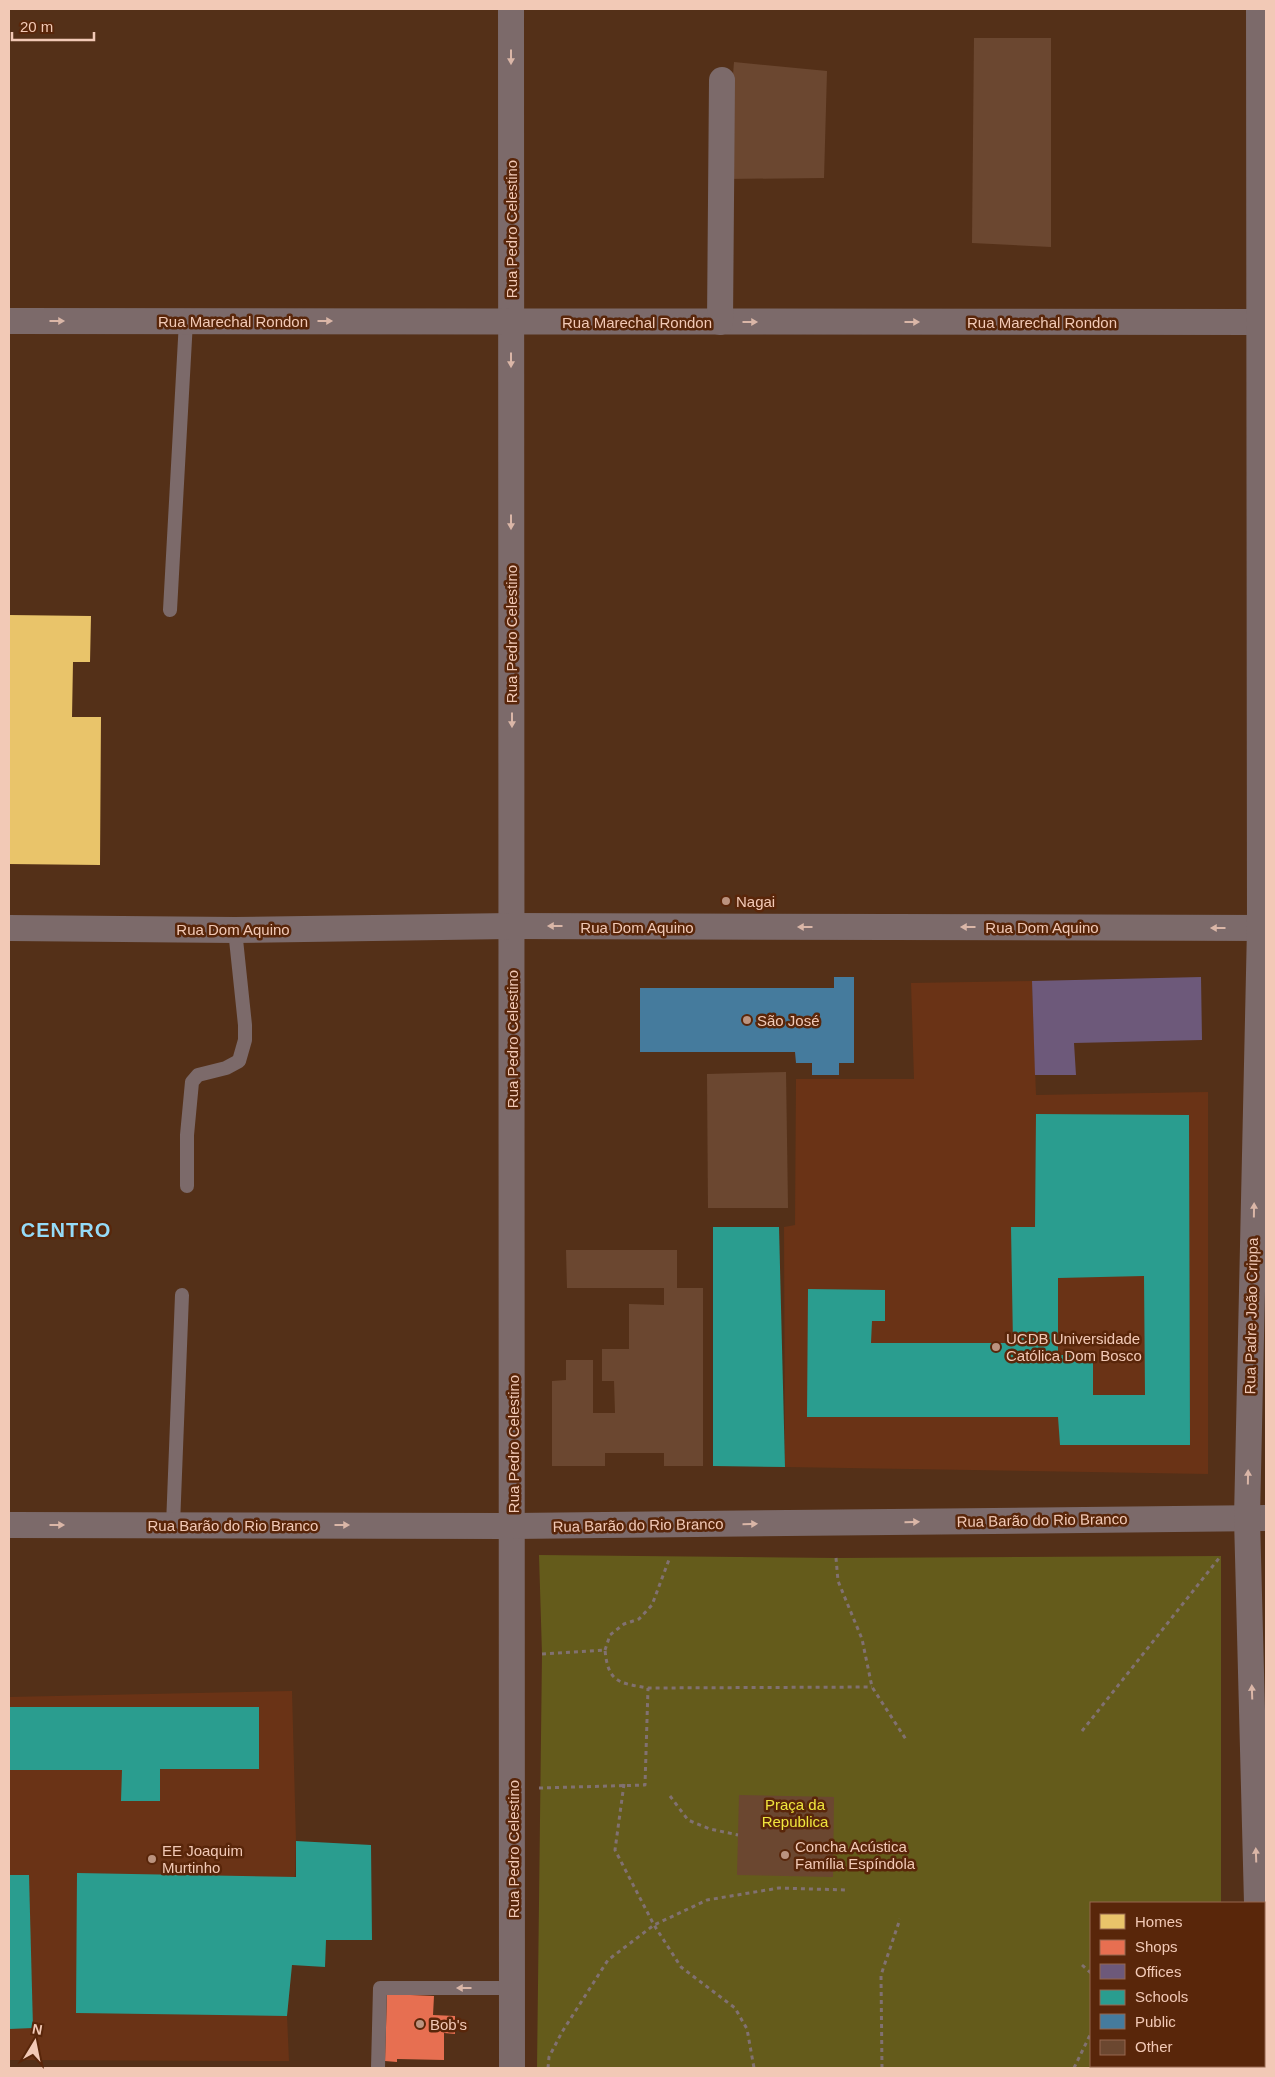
<svg xmlns="http://www.w3.org/2000/svg" width="1275" height="2077" viewBox="0 0 1275 2077" font-family="Helvetica,sans-serif">
<style>
.built{fill:#6a3316}
.green{fill:#645b1b}
.homes{fill:#e9c46a}
.shops{fill:#e76f51}
.offices{fill:#6d597a}
.schools{fill:#2a9d8f;fill-rule:evenodd}
.public{fill:#457b9d}
.building{fill:#6b4730}
.lines{fill:none;stroke-linecap:round;stroke-linejoin:round}
.path{stroke:#817171;stroke-width:3;stroke-dasharray:4 4;stroke-linecap:butt}
.service{stroke:#7c6a6a;stroke-width:14}
.minor{stroke:#7c6a6a;stroke-width:26}
.oneway{fill:#dab6a7}
.poi-dot{fill:#bb937f;stroke:#59260a;stroke-width:2}
.labels{text-anchor:middle;dominant-baseline:central;stroke-width:5;stroke-linejoin:round;paint-order:stroke}
.street-label{font-size:15px;fill:#f2c9b6;stroke:#59260a}
.poi-label{font-size:15px;fill:#f2c9b6;stroke:#59260a;text-anchor:start}
.park-label{font-size:15px;fill:#f0e53d;stroke:#59260a}
.district-label{font-size:20px;font-weight:bold;letter-spacing:1px;fill:#95daf7;stroke:#59260a}
</style>
<rect width="100%" height="100%" fill="#543018"/>
<!-- built -->
<g class="built">
<polygon points="1032,981 1036,1095 1208,1092 1208,1474 785,1467 784,1227 795,1225 796,1079 914,1079 911,983"/>
<polygon points="292,1691 296,1841 292,1965 287,2016 289,2061 9,2060 9,1697"/>
</g>
<!-- green -->
<polygon class="green" points="539,1555 836,1558 1221,1556 1221,1903 1091,1903 1091,2066 1221,2066 1221,2068 537,2068 542,1654"/>
<!-- homes -->
<polygon class="homes" points="9,615 91,616 90,662 73,662 72,717 101,717 100,865 9,864"/>
<!-- shops -->
<polygon class="shops" points="387,1994 434,1996 433,2015 455,2016 455,2034 444,2033 444,2060 397,2059 397,2062 385,2061"/>
<!-- offices -->
<polygon class="offices" points="1201,977 1202,1040 1074,1043 1076,1075 1035,1075 1032,981"/>
<!-- schools -->
<g class="schools">
<path d="M1036 1114 1189 1115 1190 1445H1060L1058 1417H807L808 1289 885 1290V1321H872L871 1343H1013L1011 1227H1035ZM1144 1276 1145 1395H1093V1355H1058V1278Z"/>
<polygon points="713,1227 779,1227 785,1467 713,1466"/>
<polygon points="9,1707 259,1707 259,1769 160,1769 160,1801 121,1801 122,1770 9,1770"/>
<polygon points="296,1841 371,1845 372,1940 326,1940 325,1967 292,1965 287,2016 76,2013 77,1873 296,1877"/>
<polygon points="9,1875 29,1875 33,2028 9,2029"/>
</g>
<!-- public -->
<polygon class="public" points="834,977 854,977 854,1063 839,1063 839,1075 812,1075 812,1063 796,1063 795,1052 640,1052 640,988 834,988"/>
<!-- building -->
<g class="building">
<polygon points="974,38 1051,38 1051,247 972,243"/>
<polygon points="734,62 827,71 824,178 725,179"/>
<polygon points="786,1072 788,1208 708,1208 707,1074"/>
<polygon points="566,1250 677,1250 677,1288 703,1288 703,1466 664,1466 664,1453 605,1453 605,1466 552,1466 552,1381 566,1380 566,1360 593,1360 593,1413 615,1413 614,1381 602,1381 602,1349 629,1349 629,1304 664,1305 664,1288 567,1288"/>
<polygon points="739,1795 834,1797 833,1877 737,1875"/>
</g>
<g class="lines">
<!-- path -->
<g class="path">
<polyline points="836,1558 838,1581 862,1639 872,1687 907,1741"/>
<polyline points="605,1650 610,1635 624,1624 639,1619 652,1605 670,1557"/>
<path d="M542 1654 605 1650C608 1682 618 1683 648 1688L872 1687"/>
<polyline points="1082,1731 1220,1557"/>
<polyline points="624,1784 615,1850 654,1925 681,1967 735,2008 747,2029 754,2068"/>
<polyline points="539,1788 645,1785 648,1688"/>
<polyline points="670,1796 688,1820 710,1829 738,1835"/>
<polyline points="1082,1965 1091,1973"/>
<polyline points="1188,2066 1191,2068"/>
<polyline points="548,2068 549,2057 562,2032 608,1960 654,1925 707,1900 779,1888 846,1890"/>
<polyline points="882,2068 881,1975 900,1919"/>
<polyline points="1074,2068 1091,2033"/>
</g>
<!-- service -->
<g class="service">
<polyline points="170,610 186,321"/>
<polyline points="187,1186 187,1135 192,1082 198,1075 226,1068 239,1061 245,1040 245,1025 235,930"/>
<polyline points="173,1525 182,1295"/>
<polyline points="378,2068 380,1988 513,1988"/>
</g>
<!-- minor -->
<g class="minor">
<polyline points="511,9 512,2068"/>
<polyline points="9,321 1266,322"/>
<polyline points="720,322 722,80"/>
<polyline points="9,928 235,930 512,926 1266,928"/>
<polyline points="9,1525 513,1526 1266,1518"/>
<polyline points="1257,1903 1247,1518 1260,928 1259,9"/>
<polyline points="1262,2066 1262,2068"/>
</g>
</g>
<!-- one-way arrows -->
<defs><path id="oneway-solid" d="M-6-.8H1V-3.2L6.5 0L1 3.2V.8H-6Z" transform="scale(1.25)"/></defs>
<g class="oneway">
<use href="#oneway-solid" transform="translate(511 57) rotate(90)"/>
<use href="#oneway-solid" transform="translate(57 321)"/>
<use href="#oneway-solid" transform="translate(325 321)"/>
<use href="#oneway-solid" transform="translate(750 322)"/>
<use href="#oneway-solid" transform="translate(912 322)"/>
<use href="#oneway-solid" transform="translate(511 360) rotate(90)"/>
<use href="#oneway-solid" transform="translate(511 522) rotate(90)"/>
<use href="#oneway-solid" transform="translate(512 720) rotate(90)"/>
<use href="#oneway-solid" transform="translate(555 926) rotate(-180)"/>
<use href="#oneway-solid" transform="translate(805 927) rotate(-180)"/>
<use href="#oneway-solid" transform="translate(968 927) rotate(-180)"/>
<use href="#oneway-solid" transform="translate(1218 928) rotate(-180)"/>
<use href="#oneway-solid" transform="translate(1254 1210) rotate(-89)"/>
<use href="#oneway-solid" transform="translate(1248 1477) rotate(-89)"/>
<use href="#oneway-solid" transform="translate(912 1522) rotate(-1)"/>
<use href="#oneway-solid" transform="translate(750 1524) rotate(-1)"/>
<use href="#oneway-solid" transform="translate(57 1525)"/>
<use href="#oneway-solid" transform="translate(342 1525)"/>
<use href="#oneway-solid" transform="translate(1252 1692) rotate(-92)"/>
<use href="#oneway-solid" transform="translate(1256 1855) rotate(-92)"/>
<use href="#oneway-solid" transform="translate(464 1988) rotate(180)"/>
</g>
<!-- markers -->
<g class="poi-dot">
<circle cx="726" cy="901" r="5"/>
<circle cx="747" cy="1020" r="5"/>
<circle cx="996" cy="1347" r="5"/>
<circle cx="785" cy="1855" r="5"/>
<circle cx="152" cy="1859" r="5"/>
<circle cx="420" cy="2024" r="5"/>
</g>
<g class="labels">
<!-- street labels -->
<g class="street-label">
<text transform="translate(511 229) rotate(-90)">Rua Pedro Celestino</text>
<text x="233" y="321">Rua Marechal Rondon</text>
<text x="637" y="322">Rua Marechal Rondon</text>
<text x="1042" y="322">Rua Marechal Rondon</text>
<text transform="translate(511 634) rotate(-90)">Rua Pedro Celestino</text>
<text x="637" y="927">Rua Dom Aquino</text>
<text x="1042" y="927">Rua Dom Aquino</text>
<text x="233" y="929">Rua Dom Aquino</text>
<text transform="translate(512 1039) rotate(-90)">Rua Pedro Celestino</text>
<text transform="translate(1251 1316) rotate(-89)">Rua Padre João Crippa</text>
<text transform="translate(513 1444) rotate(-90)">Rua Pedro Celestino</text>
<text transform="translate(1042 1520) rotate(-1)">Rua Barão do Rio Branco</text>
<text x="233" y="1525">Rua Barão do Rio Branco</text>
<text transform="translate(638 1525) rotate(-1)">Rua Barão do Rio Branco</text>
<text transform="translate(513 1849) rotate(-90)">Rua Pedro Celestino</text>
</g>
<!-- poi labels -->
<g class="poi-label">
<text x="736" y="901">Nagai</text>
<text x="757" y="1020">São José</text>
<text x="1006" y="1338">UCDB Universidade<tspan x="1006" dy="17">Católica Dom Bosco</tspan></text>
<text x="795" y="1846">Concha Acústica<tspan x="795" dy="17">Família Espíndola</tspan></text>
<text x="162" y="1850">EE Joaquim<tspan x="162" dy="17">Murtinho</tspan></text>
<text x="430" y="2024">Bob's</text>
</g>
<!-- park labels -->
<g class="park-label">
<text x="795" y="1804">Praça da<tspan x="795" dy="17">Republica</tspan></text>
</g>
<!-- district labels -->
<g class="district-label">
<text x="66" y="1230">CENTRO</text>
</g>
</g>
<!-- border -->
<rect width="1275" height="2077" fill="none" stroke="#f2c9b6" stroke-width="20"/>
<!-- legend -->
<rect x="1090" y="1902" width="175" height="165" fill="#59260a" stroke="#96674f"/>
<rect x="1100" y="1914" width="25" height="15" fill="#e9c46a" stroke="#96674f"/>
<text x="1135" y="1927" font-size="15" fill="#f2c9b6">Homes</text>
<rect x="1100" y="1940" width="25" height="15" fill="#e76f51" stroke="#96674f"/>
<text x="1135" y="1952" font-size="15" fill="#f2c9b6">Shops</text>
<rect x="1100" y="1964" width="25" height="15" fill="#6d597a" stroke="#96674f"/>
<text x="1135" y="1977" font-size="15" fill="#f2c9b6">Offices</text>
<rect x="1100" y="1990" width="25" height="15" fill="#2a9d8f" stroke="#96674f"/>
<text x="1135" y="2002" font-size="15" fill="#f2c9b6">Schools</text>
<rect x="1100" y="2014" width="25" height="15" fill="#457b9d" stroke="#96674f"/>
<text x="1135" y="2027" font-size="15" fill="#f2c9b6">Public</text>
<rect x="1100" y="2040" width="25" height="15" fill="#6b4730" stroke="#96674f"/>
<text x="1135" y="2052" font-size="15" fill="#f2c9b6">Other</text>
<!-- north arrow -->
<g transform="translate(35 2042) rotate(10)" stroke="#59260a" stroke-width="4" paint-order="stroke">
<path d="M0-4L9 19L0 12L-9 19Z" fill="#f2c9b6"/>
<text y="-8" font-size="14" font-weight="bold" text-anchor="middle" fill="#f2c9b6">N</text>
</g>
<!-- scale -->
<path d="M12 32v8h82v-8" fill="none" stroke="#f2c9b6" stroke-width="2.5"/>
<text x="20" y="32" font-size="15" fill="#f2c9b6" stroke="#59260a" stroke-width="4" paint-order="stroke">20 m</text>
</svg>
